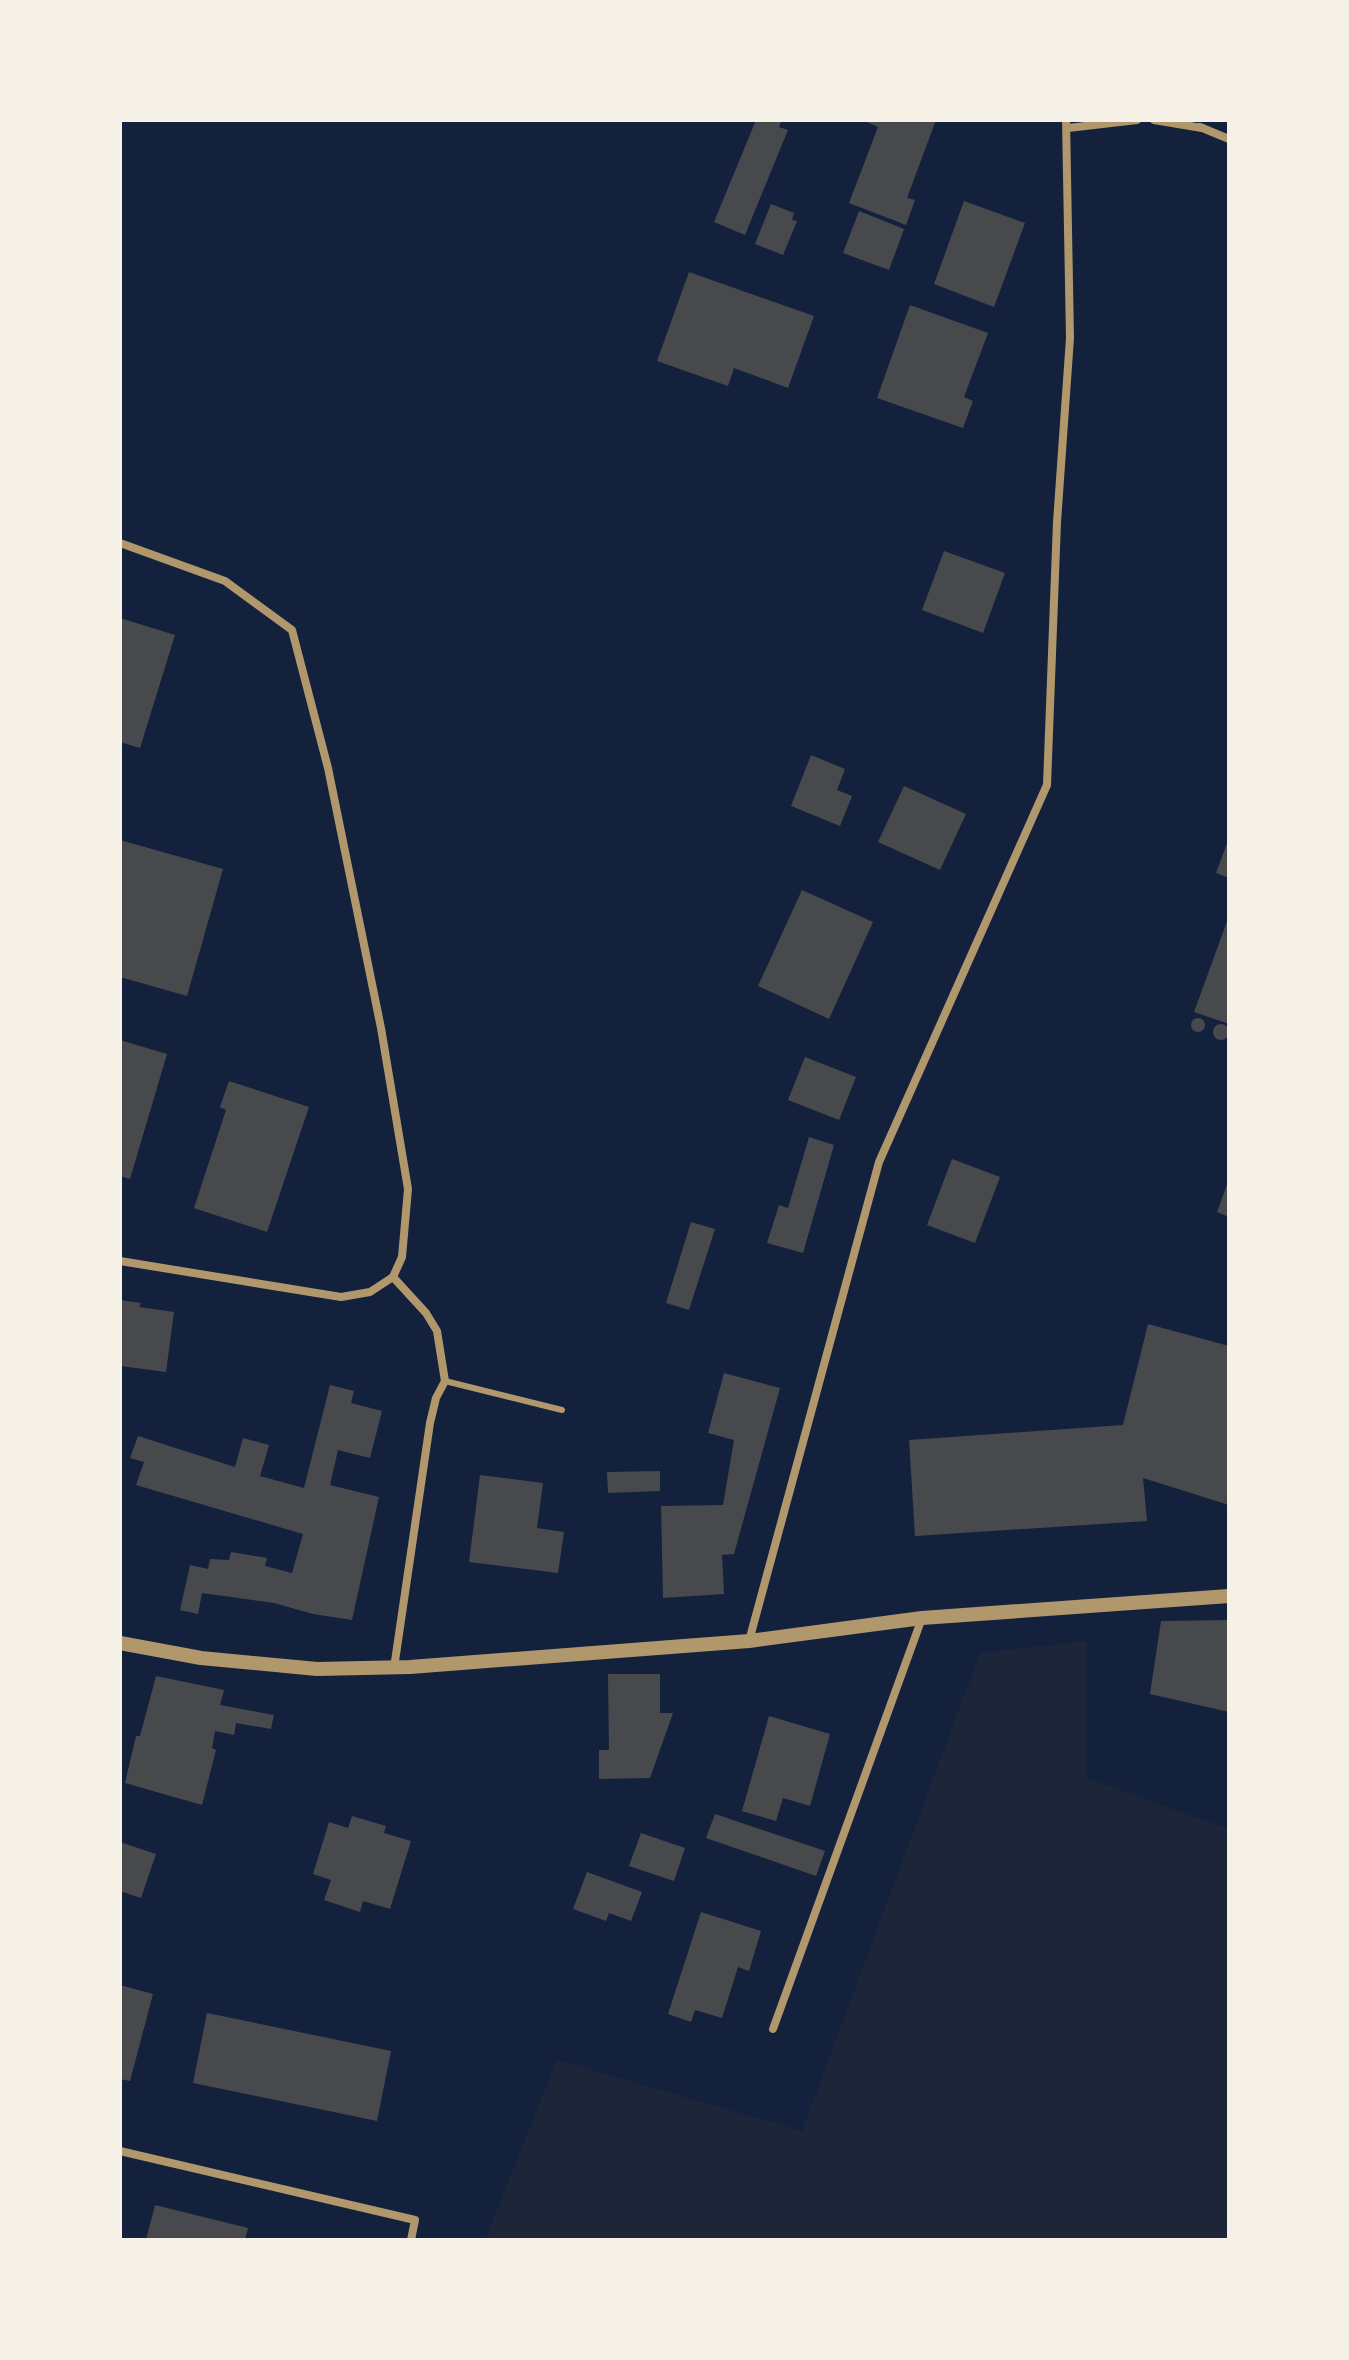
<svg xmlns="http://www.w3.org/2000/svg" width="1349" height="2360" viewBox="0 0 1349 2360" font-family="'Golos Text',sans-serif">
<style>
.green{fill:#1d2539}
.building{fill:#48494c}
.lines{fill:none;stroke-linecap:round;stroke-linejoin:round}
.service{stroke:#b1986c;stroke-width:6}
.minor{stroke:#b1986c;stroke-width:8}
.tertiary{stroke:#b1986c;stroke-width:14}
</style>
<rect width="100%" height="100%" fill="#14213d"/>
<!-- green -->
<polygon class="green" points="1087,1641 1086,1778 1229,1829 1229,2240 485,2240 557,2060 802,2131 980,1653"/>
<!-- building -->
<g class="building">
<polygon points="756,120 782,120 779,127 788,130 745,235 714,222"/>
<polygon points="862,120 936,120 907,198 915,200 906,225 849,203 878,127"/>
<polygon points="964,201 1025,223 994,307 934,284"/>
<polygon points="771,204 794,213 792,220 797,221 783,255 755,244"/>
<polygon points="859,211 904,229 889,270 843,253"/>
<polygon points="689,272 814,316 788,388 734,368 728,386 657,361"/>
<polygon points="910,305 988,333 964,397 973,401 963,428 877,398"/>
<polygon points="944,551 1005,573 983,633 922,610"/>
<polygon points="120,618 175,635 140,748 120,742"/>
<polygon points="811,755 845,769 837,790 852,796 840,826 791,806"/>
<polygon points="904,786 966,814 940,870 878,842"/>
<polygon points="1229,838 1229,878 1216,873"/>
<polygon points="120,840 223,869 187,996 120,977"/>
<polygon points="802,890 873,922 829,1019 758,986"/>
<polygon points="1229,916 1229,1024 1194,1012"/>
<circle cx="1198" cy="1025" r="7"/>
<circle cx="1221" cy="1032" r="8"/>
<polygon points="120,1040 167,1054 130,1179 120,1176"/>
<polygon points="805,1057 856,1077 839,1120 788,1100"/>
<polygon points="229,1081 309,1107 267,1232 194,1208 226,1110 220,1107"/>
<polygon points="809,1137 834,1145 803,1253 767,1243 779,1205 788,1208"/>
<polygon points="952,1159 1000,1177 975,1243 927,1225"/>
<polygon points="1229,1179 1229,1217 1217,1212"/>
<polygon points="691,1222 715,1229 689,1310 666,1303"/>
<polygon points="120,1300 141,1303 139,1307 174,1312 166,1372 120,1366"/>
<polygon points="1148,1324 1229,1346 1229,1505 1143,1478 1147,1521 915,1536 909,1440 1123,1425"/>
<polygon points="724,1373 780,1388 734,1554 722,1555 724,1594 663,1598 661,1506 723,1505 734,1440 708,1433"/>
<polygon points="330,1385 354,1391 351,1403 382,1411 370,1458 338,1450 330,1485 379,1497 352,1620 313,1614 274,1603 202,1593 198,1614 180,1610 190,1565 208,1569 210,1559 229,1560 231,1552 267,1558 265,1566 292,1573 303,1534 136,1485 144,1462 130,1458 138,1436 235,1467 243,1438 269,1445 260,1476 304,1488"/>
<polygon points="660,1471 660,1491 608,1493 607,1472"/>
<polygon points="480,1475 543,1483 537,1528 564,1532 558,1573 469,1562"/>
<polygon points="1229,1620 1229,1712 1150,1694 1161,1621"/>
<polygon points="608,1674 660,1674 660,1713 673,1713 650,1778 599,1779 599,1750 609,1750"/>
<polygon points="156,1676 224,1690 220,1705 274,1715 271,1729 236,1723 234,1735 215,1731 212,1748 216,1750 202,1805 125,1783 136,1736 140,1736"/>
<polygon points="769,1716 830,1734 810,1806 783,1798 776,1821 742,1811"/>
<polygon points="715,1814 825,1851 816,1876 706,1838"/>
<polygon points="352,1816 386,1826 384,1833 411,1841 390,1909 363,1901 360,1912 324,1900 331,1880 313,1874 329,1822 348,1828"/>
<polygon points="641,1833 685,1848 674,1881 629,1866"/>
<polygon points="120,1842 156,1854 141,1898 120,1891"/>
<polygon points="587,1872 642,1892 631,1921 609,1913 606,1921 573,1909"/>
<polygon points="701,1912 761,1931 749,1971 738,1967 722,2018 695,2010 691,2022 668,2014"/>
<polygon points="120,1985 153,1994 130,2081 120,2079"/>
<polygon points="207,2013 391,2051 377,2121 193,2083"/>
<polygon points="155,2205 248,2228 245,2240 146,2240"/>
</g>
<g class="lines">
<!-- service -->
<polyline class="service" points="445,1381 562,1410"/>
<!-- minor -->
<g class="minor">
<polyline points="1154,120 1202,128"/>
<polyline points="1200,127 1229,139"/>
<polyline points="1068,128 1137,120"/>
<polyline points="120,543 225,581 292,630 328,768 381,1028 408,1189 402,1257 393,1277"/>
<polyline points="120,1261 341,1297 370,1292 393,1277"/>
<polyline points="393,1277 426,1313 437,1331 445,1381 436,1398 430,1423 394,1668"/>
<polyline points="749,1641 879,1162 1047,785 1057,522 1070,338 1066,120"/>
<polyline points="773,2029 922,1618"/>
<polyline points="120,2151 415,2220 411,2240"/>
</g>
<!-- tertiary -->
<polyline class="tertiary" points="120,1643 201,1658 317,1669 410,1667 749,1641 922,1618 1229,1596"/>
</g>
<!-- border -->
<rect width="1349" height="2360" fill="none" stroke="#f6f1e7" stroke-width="244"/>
</svg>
